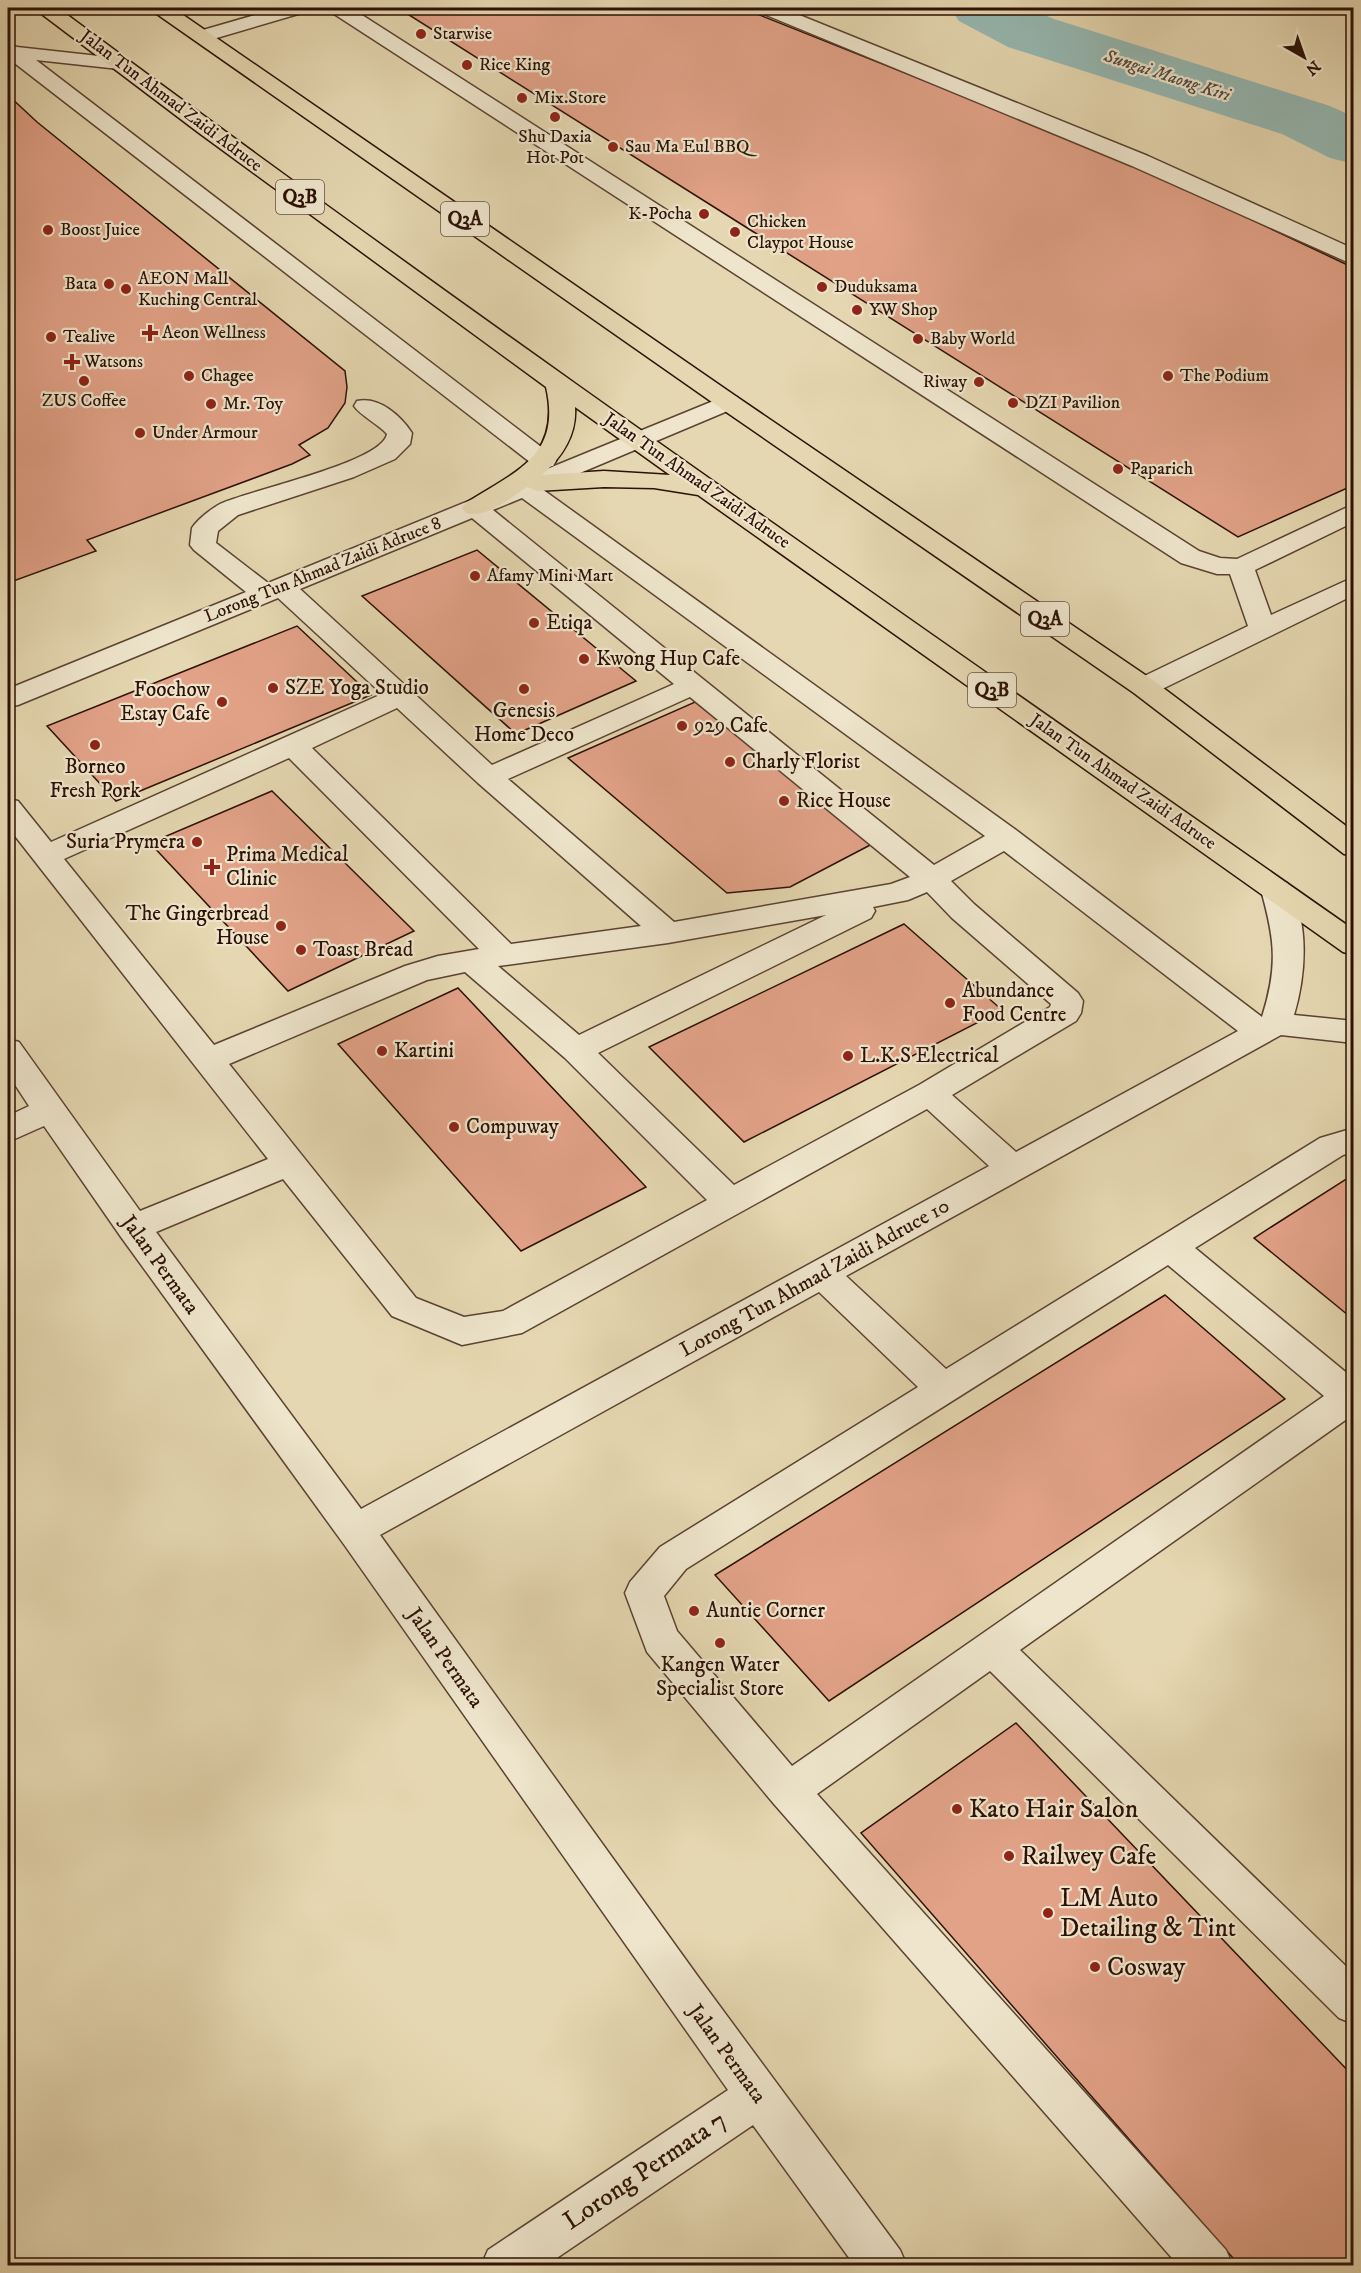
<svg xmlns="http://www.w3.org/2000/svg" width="1361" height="2273" viewBox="0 0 1361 2273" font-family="'IM FELL DW Pica',serif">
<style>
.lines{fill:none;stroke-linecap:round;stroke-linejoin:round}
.river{fill:#96b8b2;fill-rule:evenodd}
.building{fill:#e2a288;stroke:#2d1107;stroke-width:1.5}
.minor-casing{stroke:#5b4232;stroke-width:3}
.major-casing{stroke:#2d1107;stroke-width:3}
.minor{fill:#eee5cc;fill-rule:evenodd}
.major{fill:#e5d7b1;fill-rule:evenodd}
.poi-dot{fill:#8f2418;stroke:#eee5cc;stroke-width:2}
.labels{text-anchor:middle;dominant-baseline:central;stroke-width:4.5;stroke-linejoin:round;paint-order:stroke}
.far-poi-label{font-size:18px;fill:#2d1107;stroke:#eee5cc;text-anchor:start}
.far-water-label{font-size:18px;font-style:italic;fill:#524b43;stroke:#eee5cc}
.far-street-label{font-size:18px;fill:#2d1107;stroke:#eee5cc}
.shield{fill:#eee5cc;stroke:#675142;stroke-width:1.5}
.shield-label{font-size:20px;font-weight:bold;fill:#2d1107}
.poi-label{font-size:21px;fill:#2d1107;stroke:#eee5cc;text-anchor:start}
.street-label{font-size:21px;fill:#2d1107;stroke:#eee5cc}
.near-poi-label{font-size:26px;fill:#2d1107;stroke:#eee5cc;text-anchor:start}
.near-street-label{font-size:26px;fill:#2d1107;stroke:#eee5cc}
</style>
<rect width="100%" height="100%" fill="#e5d7b1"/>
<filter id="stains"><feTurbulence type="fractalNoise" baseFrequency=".00333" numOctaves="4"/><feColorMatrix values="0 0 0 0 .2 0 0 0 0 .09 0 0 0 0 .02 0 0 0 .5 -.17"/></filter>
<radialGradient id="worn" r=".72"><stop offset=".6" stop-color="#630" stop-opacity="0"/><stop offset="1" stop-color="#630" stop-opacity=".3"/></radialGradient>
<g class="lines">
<!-- river -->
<polygon class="river" points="950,8 1029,8 1054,19 1330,106 1354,117 1354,164 1330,158 1282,134 1008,47 959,21"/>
</g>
<!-- building -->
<g class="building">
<polygon points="398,8 742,8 1136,165 1354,268 1354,485 1238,537"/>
<polygon points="8,95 37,122 345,371 347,387 345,403 328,428 299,445 310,455 292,464 87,540 96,551 8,583"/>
<polygon points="477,550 636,681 516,734 362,596"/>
<polygon points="297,626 371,695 116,801 47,726"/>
<polygon points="695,702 874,843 790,887 727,893 568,758"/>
<polygon points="272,791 414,931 288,991 150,843"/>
<polygon points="904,924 1002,1010 744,1142 649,1047"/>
<polygon points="458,988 646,1187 521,1251 338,1044"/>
<polygon points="1354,1174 1354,1320 1254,1238"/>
<polygon points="1165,1295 1285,1399 829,1701 715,1575"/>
<polygon points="1016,1723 1354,2077 1354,2266 1240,2266 861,1833"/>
</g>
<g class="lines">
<!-- minor casing -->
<g class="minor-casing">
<g id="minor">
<polygon points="279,8 308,8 305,12 203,42 196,40 193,36 196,32"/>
<polygon points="328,8 351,8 1199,551 1220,558 1237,559 1354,504 1354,522 1255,570 1271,615 1354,577 1354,595 1154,693 1144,695 1134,693 1130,687 1134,681 1248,626 1230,574 1217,574 1181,563 331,12"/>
<polygon points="756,8 782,8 1148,156 1354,249 1354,265 1132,166 759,12"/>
<polygon points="8,43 17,47 126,59 129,63 126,67 119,69 36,60 553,456 556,461 553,466 544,468 535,466 8,58"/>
<path d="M728 395 737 397 740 402 737 407 542 489 1016 830 1262 1017C1278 966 1275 940 1261 890L1265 883 1276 880 1287 883C1310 920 1306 975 1294 1015L1354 1021V1043L1281 1035 846 1276 946 1369 1320 1138 1354 1128V1152L1343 1155 1195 1248 1354 1379V1414L1020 1650 1354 1974V2024L1339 2018 990 1671 817 1794 1226 2250 1233 2266H1179L774 1804 647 1652 625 1593 630 1582 660 1547 918 1387 819 1292 380 1535 699 1978 900 2250 907 2266H855L753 2125 545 2266H481L488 2250 728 2090 343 1543 121 1237 44 1126 8 1142V1116L29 1106 8 1074V1039L19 1042 140 1211 268 1159 8 827V799L18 801 51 842 382 694 278 598 18 705 8 707V689L246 592 194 550 190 545 192 528C198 519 211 509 220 504 249 490 382 463 387 434 378 424 361 416 354 406L357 401C379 396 401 416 412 433L410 444 395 459 354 477 238 515 218 531 216 543 268 583ZM522 498 985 836 934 865 493 510ZM472 518 674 684 492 765 300 589ZM690 697 910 877 891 884 674 922 508 779ZM397 708 478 783 641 926 511 944 312 748ZM289 758 479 949 438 956 405 966 214 1045 64 859ZM1004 851 1238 1031 1016 1152 952 1095 1076 1021 1081 1013 1083 1001 1078 993 974 904 951 881ZM927 892 952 918 1051 1004 1050 1007 919 1085 734 1185 598 1053 871 918 875 911 873 907 908 900ZM826 915 579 1035 498 966 668 943ZM465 972 565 1058 707 1200 503 1311 464 1317 416 1298 229 1064 427 980ZM927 1109 989 1166 361 1509 156 1232 283 1179 392 1316 462 1345 522 1333ZM1168 1265 1324 1396 792 1766 677 1631 664 1596 686 1569Z"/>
</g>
</g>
<!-- major casing -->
<g class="major-casing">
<g id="major">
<path d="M37 8H58C483 325 919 625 1354 930V955L1343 952 698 495 654 488 604 487 537 491 527 487C510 498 487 519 466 513L462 508 466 503C516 471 562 456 546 387L199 133 39 12ZM575 407 670 475 604 471 542 475C562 457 577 435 575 407Z"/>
<polygon points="152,8 173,8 737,397 1154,681 1354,832 1354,856 1344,854 1134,693 719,407 154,12"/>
</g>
</g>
<!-- minor -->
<use href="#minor" class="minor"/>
<!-- major -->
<use href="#major" class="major"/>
</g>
<!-- markers -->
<g class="poi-dot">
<circle cx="421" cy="34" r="6"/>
<circle cx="467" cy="65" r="6"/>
<circle cx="522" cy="98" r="6"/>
<circle cx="555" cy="117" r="6"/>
<circle cx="613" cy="147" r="6"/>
<circle cx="704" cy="214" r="6"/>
<circle cx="48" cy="230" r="6"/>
<circle cx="735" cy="232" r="6"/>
<circle cx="109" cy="284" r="6"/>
<circle cx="822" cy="287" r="6"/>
<circle cx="126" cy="289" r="6"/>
<circle cx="857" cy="310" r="6"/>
<path d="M147 324h6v6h6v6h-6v6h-6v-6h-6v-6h6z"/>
<circle cx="51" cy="337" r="6"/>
<circle cx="918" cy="339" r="6"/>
<path d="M69 353h6v6h6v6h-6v6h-6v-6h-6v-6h6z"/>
<circle cx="189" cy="376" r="6"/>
<circle cx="1168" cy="376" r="6"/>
<circle cx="84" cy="381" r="6"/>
<circle cx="979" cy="382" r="6"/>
<circle cx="1013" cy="403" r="6"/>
<circle cx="211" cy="404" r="6"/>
<circle cx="140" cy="433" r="6"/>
<circle cx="1118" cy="469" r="6"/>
<circle cx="475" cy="576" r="6"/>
<circle cx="534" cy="623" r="6"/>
<circle cx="584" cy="659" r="6"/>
<circle cx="273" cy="688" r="6"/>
<circle cx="524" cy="689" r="6"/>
<circle cx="222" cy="702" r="6"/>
<circle cx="682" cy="726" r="6"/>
<circle cx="95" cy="745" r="6"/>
<circle cx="730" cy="762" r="6"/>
<circle cx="784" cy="801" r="6"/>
<circle cx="197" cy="842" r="6"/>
<path d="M209 858h6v6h6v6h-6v6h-6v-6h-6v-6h6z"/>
<circle cx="281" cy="926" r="6"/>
<circle cx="301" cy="950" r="6"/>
<circle cx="950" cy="1003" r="6"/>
<circle cx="382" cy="1051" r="6"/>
<circle cx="848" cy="1056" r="6"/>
<circle cx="454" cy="1127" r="6"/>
<circle cx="694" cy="1611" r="6"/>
<circle cx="720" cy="1643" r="6"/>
<circle cx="957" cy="1809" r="6"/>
<circle cx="1009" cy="1856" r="6"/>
<circle cx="1048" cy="1913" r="6"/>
<circle cx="1095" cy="1967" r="6"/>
</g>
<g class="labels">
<!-- far-poi labels -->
<g class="far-poi-label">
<text x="433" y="34">Starwise</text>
<text x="479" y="65">Rice King</text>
<text x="534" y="98">Mix.Store</text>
<text x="555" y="137" text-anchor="middle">Shu Daxia<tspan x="555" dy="21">Hot Pot</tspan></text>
<text x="625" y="147">Sau Ma Eul BBQ</text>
<text x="692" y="214" text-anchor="end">K-Pocha</text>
<text x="747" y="222">Chicken<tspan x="747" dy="21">Claypot House</tspan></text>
<text x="60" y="230">Boost Juice</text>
<text x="138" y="279">AEON Mall<tspan x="138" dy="21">Kuching Central</tspan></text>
<text x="97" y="284" text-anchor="end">Bata</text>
<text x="834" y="287">Duduksama</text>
<text x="869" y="310">YW Shop</text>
<text x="162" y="333">Aeon Wellness</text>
<text x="63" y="337">Tealive</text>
<text x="930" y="339">Baby World</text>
<text x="84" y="362">Watsons</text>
<text x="201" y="376">Chagee</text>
<text x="1180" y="376">The Podium</text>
<text x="967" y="382" text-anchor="end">Riway</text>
<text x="84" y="401" text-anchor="middle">ZUS Coffee</text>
<text x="1025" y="403">DZI Pavilion</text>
<text x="223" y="404">Mr. Toy</text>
<text x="152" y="433">Under Armour</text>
<text x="1130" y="469">Paparich</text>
<text x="487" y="576">Afamy Mini Mart</text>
</g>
<!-- far-water labels -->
<g class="far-water-label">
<text transform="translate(1167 76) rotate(18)">Sungai Maong Kiri</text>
</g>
<!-- far-street labels -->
<g class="far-street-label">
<text transform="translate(171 101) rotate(37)">Jalan Tun Ahmad Zaidi Adruce</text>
<text transform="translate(697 481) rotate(35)">Jalan Tun Ahmad Zaidi Adruce</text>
<text transform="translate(323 570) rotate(-22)">Lorong Tun Ahmad Zaidi Adruce 8</text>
<text transform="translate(1123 782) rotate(35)">Jalan Tun Ahmad Zaidi Adruce</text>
</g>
<!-- shield labels -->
<g class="shield">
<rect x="276" y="180" width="48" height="34" rx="4.5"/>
<rect x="441" y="202" width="48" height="34" rx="4.5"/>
<rect x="1021" y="602" width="48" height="34" rx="4.5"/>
<rect x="968" y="673" width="48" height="34" rx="4.5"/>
</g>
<g class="shield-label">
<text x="300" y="197">Q3B</text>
<text x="465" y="219">Q3A</text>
<text x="1045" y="619">Q3A</text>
<text x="992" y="690">Q3B</text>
</g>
<!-- poi labels -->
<g class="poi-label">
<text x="546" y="623">Etiqa</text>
<text x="596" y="659">Kwong Hup Cafe</text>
<text x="285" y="688">SZE Yoga Studio</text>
<text x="210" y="690" text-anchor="end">Foochow<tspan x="210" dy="24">Estay Cafe</tspan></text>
<text x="524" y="711" text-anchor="middle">Genesis<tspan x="524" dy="24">Home Deco</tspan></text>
<text x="694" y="726">929 Cafe</text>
<text x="742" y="762">Charly Florist</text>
<text x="95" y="767" text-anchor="middle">Borneo<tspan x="95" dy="24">Fresh Pork</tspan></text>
<text x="796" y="801">Rice House</text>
<text x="185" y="842" text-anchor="end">Suria Prymera</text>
<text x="226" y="855">Prima Medical<tspan x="226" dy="24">Clinic</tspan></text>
<text x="269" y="914" text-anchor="end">The Gingerbread<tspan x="269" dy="24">House</tspan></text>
<text x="313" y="950">Toast Bread</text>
<text x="962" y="991">Abundance<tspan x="962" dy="24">Food Centre</tspan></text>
<text x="394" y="1051">Kartini</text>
<text x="860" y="1056">L.K.S Electrical</text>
<text x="466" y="1127">Compuway</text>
<text x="706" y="1611">Auntie Corner</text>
<text x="720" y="1665" text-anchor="middle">Kangen Water<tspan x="720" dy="24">Specialist Store</tspan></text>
</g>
<!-- street labels -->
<g class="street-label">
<text transform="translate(160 1265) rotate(54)">Jalan Permata</text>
<text transform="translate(815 1278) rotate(-29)">Lorong Tun Ahmad Zaidi Adruce 10</text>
<text transform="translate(445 1658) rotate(55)">Jalan Permata</text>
<text transform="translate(727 2054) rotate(54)">Jalan Permata</text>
</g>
<!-- near-poi labels -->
<g class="near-poi-label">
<text x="969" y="1809">Kato Hair Salon</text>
<text x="1021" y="1856">Railwey Cafe</text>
<text x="1060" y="1898">LM Auto<tspan x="1060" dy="30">Detailing &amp; Tint</tspan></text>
<text x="1107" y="1967">Cosway</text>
</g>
<!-- near-street labels -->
<g class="near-street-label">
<text transform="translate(645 2171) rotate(-34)">Lorong Permata 7</text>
</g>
</g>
<!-- margin -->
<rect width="1361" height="2273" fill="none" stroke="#e5d7b1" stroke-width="30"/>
<rect x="9" y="9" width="1343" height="2255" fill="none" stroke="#2d1107" stroke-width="3"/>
<rect x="15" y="15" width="1331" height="2243" fill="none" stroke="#2d1107" stroke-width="1.5"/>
<!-- north arrow -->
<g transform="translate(1304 57) rotate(140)" stroke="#eee5cc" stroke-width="4.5" paint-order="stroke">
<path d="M0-4.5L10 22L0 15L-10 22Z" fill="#2d1107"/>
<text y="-9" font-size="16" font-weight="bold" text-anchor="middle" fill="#2d1107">N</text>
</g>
<rect width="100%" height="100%" filter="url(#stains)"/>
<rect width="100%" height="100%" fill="url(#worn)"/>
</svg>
